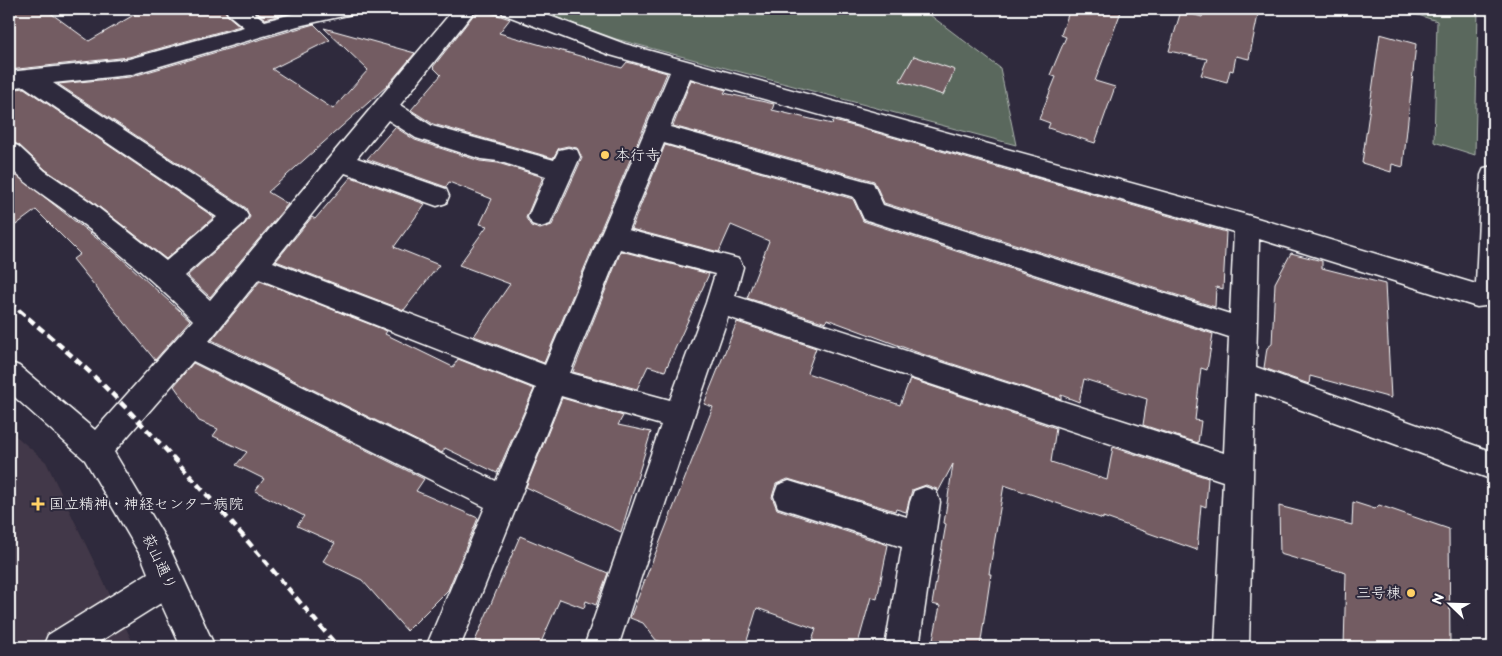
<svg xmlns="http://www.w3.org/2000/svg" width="1502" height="656" viewBox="0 0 1502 656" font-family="'Balsamiq Sans','Klee One',sans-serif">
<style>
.built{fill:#433948}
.green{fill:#5a685d;stroke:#acb4ae}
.building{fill:#735b62;stroke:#fff}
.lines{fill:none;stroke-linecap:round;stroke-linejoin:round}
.minor-casing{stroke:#fff;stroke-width:3}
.minor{fill:#2f2a3d;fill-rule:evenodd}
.rail{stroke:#fff;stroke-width:4.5;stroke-dasharray:8 4.5;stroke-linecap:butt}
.poi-dot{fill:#ffd166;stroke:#2f2a3d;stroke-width:2}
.labels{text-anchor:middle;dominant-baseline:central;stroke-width:4;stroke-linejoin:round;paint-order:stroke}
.poi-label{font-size:15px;fill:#fff;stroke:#2f2a3d;text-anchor:start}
.street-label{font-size:15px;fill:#fff;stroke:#2f2a3d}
</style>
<rect width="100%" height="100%" fill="#2f2a3d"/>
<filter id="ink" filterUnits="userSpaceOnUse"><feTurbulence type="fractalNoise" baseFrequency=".02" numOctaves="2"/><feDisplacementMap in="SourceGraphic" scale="10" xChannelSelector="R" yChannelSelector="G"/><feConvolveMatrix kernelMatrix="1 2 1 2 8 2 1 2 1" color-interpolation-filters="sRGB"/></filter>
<g filter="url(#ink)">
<!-- built -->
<polygon class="built" points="9,430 46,462 135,647 9,647"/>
<!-- green -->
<g class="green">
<polygon points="533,9 922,9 1000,68 1016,145 616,39"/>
<polygon points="1399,9 1478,9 1475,155 1434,142 1437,21"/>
</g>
<!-- building -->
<g class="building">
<polygon points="9,9 45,9 89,41 144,9 224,9 227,15 240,26 129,57 9,70"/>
<polygon points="253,9 299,9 300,10 265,19"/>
<polygon points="1070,9 1122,9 1095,81 1115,87 1095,143 1048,128 1050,123 1039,119 1056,77 1050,75 1066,37 1061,35"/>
<polygon points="1207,9 1241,9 1240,11 1258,15 1249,59 1236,56 1233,71 1230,70 1227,82 1201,75 1207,59 1169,51 1181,11 1202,17 1203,14 1205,15"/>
<polygon points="482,10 510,19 499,33 622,68 627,62 667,73 544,363 474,336 510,284 459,265 487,226 480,224 492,199 449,182 446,187 367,159 395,127 415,140 480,161 498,163 543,177 526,218 531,226 540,229 552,225 582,158 577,148 568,146 559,148 553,158 433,124 411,110 441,75 433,67 475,13 478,14"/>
<polygon points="314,24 330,40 272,69 333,109 368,70 324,28 415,53 387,86 268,192 288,204 210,297 187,276 245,224 250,217 246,208 58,84 130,77"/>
<polygon points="1380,34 1416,44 1403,167 1392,164 1391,172 1362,163"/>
<polygon points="914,56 955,70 943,95 900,81"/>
<polygon points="691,80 726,90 724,93 774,104 772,110 832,124 833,121 846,124 1226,232 1223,289 1216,287 1215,307 884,203 874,181 673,126"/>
<polygon points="24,88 214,217 166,259 93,202 46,170 19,145 9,141 9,90"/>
<polygon points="665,145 853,199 863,221 1213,334 1207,370 1201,368 1195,420 1201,421 1198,443 1143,425 1147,399 1084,379 1079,402 1061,395 1061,399 919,353 827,319 826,323 747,298 769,241 731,225 719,252 631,229"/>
<polygon points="9,169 119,256 190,320 155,360 73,259 80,254 36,210 9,230"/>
<polygon points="351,177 425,204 394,247 439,265 404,310 276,261 312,217 315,219"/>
<polygon points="621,251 709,274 665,371 648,366 637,389 573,372"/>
<polygon points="1291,253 1322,261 1322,268 1385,284 1391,398 1310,376 1309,384 1264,368 1267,348 1272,344 1275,283"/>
<polygon points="260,281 387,331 385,334 453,367 458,359 534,389 497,473 445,448 442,453 212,340"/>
<polygon points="737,322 816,348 807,373 900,405 910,379 1056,428 1051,462 1107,480 1113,447 1208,478 1206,507 1201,505 1197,550 1103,517 1103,519 1004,485 989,574 991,574 980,647 953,647 933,640 940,606 932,604 946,524 944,523 953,464 938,492 937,489 926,485 912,490 906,512 896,509 895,511 788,479 776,484 772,497 777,509 888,545 877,599 871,597 857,647 829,647 812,641 816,629 757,608 745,647 679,647 656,640 643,623 630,618 713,407 704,404"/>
<polygon points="193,363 424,479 416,491 478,518 448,590 407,631 362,580 323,561 335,543 297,526 304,516 255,491 264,479 236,465 247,452 213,436 218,429 199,421 174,386"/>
<polygon points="562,398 623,416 618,425 651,432 621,532 526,487"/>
<polygon points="1353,502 1375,509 1379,505 1449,529 1450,647 1344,647 1346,573 1280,554 1279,506 1352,525"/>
<polygon points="520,536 608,573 596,605 586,601 584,608 560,599 539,647 493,647 475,641"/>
</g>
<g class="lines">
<!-- minor casing -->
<g class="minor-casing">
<g id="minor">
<path d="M226 9H250L265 21 311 9H355L352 14 298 26 129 75 53 83 244 209 248 216 244 223 184 276 210 300 454 9H476L400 105 432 126 554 160 559 150 568 148 577 150 580 157 550 224 541 227 532 224 528 217 546 176 498 161 481 159 416 138 388 120 357 158 446 189 449 196 446 203 437 206 345 173 273 262 545 365 670 72 610 55 503 14 501 9H531L625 44 1247 215 1476 284 1481 175 1484 168 1493 166V305L1477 307 1259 239 1256 367 1493 452V480L1255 393 1249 647H1215L1223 481 728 317 694 416 618 647H584L661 425 561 396 460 647H426L485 507 193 361 114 452 164 536 215 647H181L161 603 91 647H43L48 635 148 573 142 558 85 460 9 392V362L19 366 95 430 193 320C156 283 116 249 75 218 52 200 29 187 9 167V143L18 146 45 171 92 203 166 261 217 217 24 86 9 88V72L129 59 244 27 228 14ZM690 78 1234 232 1230 314 883 205 873 183 670 127ZM664 143 854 197 864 219 1229 337 1224 453 735 296 743 267 739 259 628 230ZM620 249 715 274 706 303 670 400 570 373ZM259 279 536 388 496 481 209 341Z"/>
<polygon points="789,481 907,517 910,502 914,491 925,487 936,491 940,502 919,647 885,647 902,547 778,507 774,496 778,485"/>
</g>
</g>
<!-- minor -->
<use href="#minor" class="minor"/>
<!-- rail -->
<path class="rail" d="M9 302C40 328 71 354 100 382 185 465 261 557 338 647"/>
</g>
</g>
<!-- markers -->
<g class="poi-dot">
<circle cx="605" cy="155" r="5"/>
<path d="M35.5 496.5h5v5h5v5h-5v5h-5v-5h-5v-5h5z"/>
<circle cx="1411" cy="593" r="5"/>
</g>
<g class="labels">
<!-- poi labels -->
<g class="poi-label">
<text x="615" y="155">本行寺</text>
<text x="49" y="504">国立精神・神経センター病院</text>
<text x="1401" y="593" text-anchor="end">三号棟</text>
</g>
<!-- street labels -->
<g class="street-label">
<text transform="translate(159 562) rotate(65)">萩山通り</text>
</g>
</g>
<!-- margin -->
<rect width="1502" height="656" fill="none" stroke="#2f2a3d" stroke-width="30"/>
<rect x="15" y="15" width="1472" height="626" fill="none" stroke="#fff" stroke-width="2" filter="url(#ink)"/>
<!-- north arrow -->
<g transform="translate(1450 604) rotate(293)" stroke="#2f2a3d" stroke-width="4" paint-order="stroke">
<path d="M0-4L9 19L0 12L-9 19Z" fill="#ffffff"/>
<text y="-8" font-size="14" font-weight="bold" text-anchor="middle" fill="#ffffff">N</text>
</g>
</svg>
